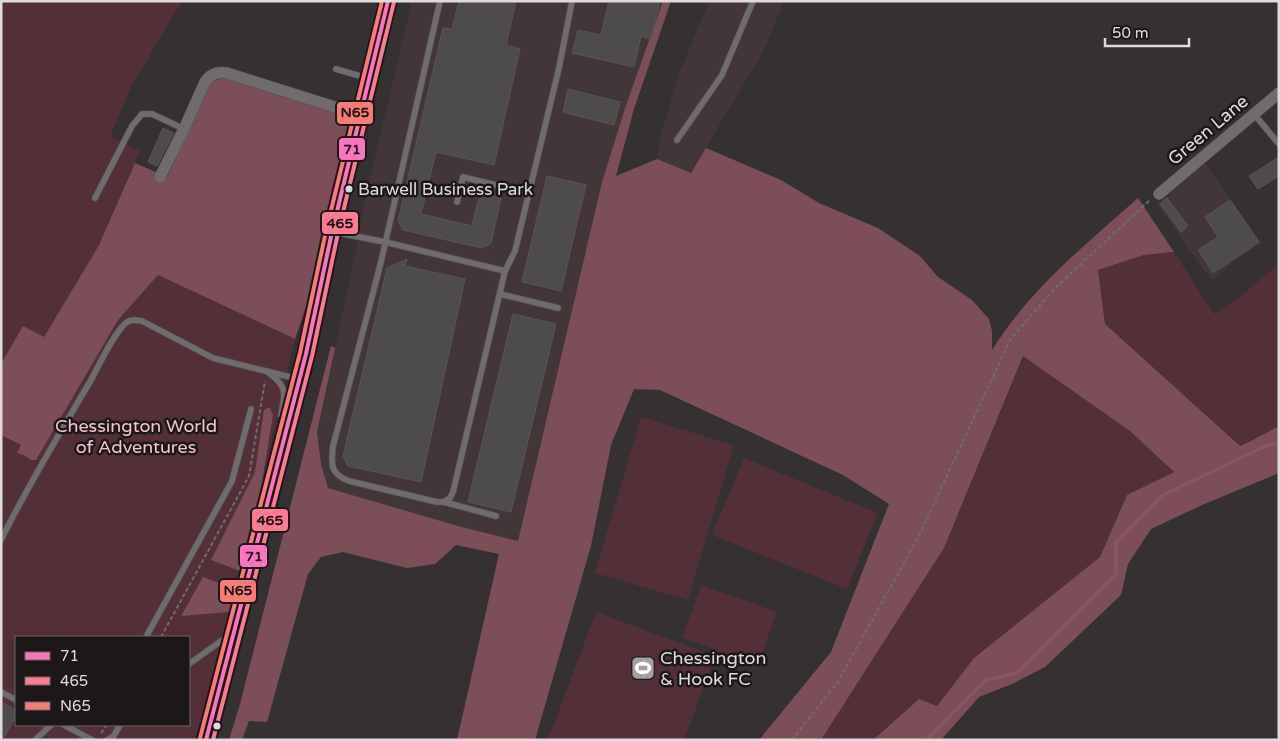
<svg xmlns="http://www.w3.org/2000/svg" width="1280" height="741" viewBox="0 0 1280 741" font-family="'Varela Round',sans-serif">
<style>
.built{fill:#433638}
.green{fill:#532f38;fill-rule:evenodd}
.forest{fill:#7c4e58}
.lines{fill:none;stroke-linecap:round;stroke-linejoin:round}
.stream{stroke:#895662;stroke-width:3}
.building{fill:#4e4b4b;stroke:#595556}
.service-casing{stroke:#535051;stroke-width:7}
.minor-casing{stroke:#535051;stroke-width:12}
.trunk-casing{stroke:#535051;stroke-width:20}
.path{stroke:#706c6e;stroke-width:2;stroke-dasharray:4 2.5;stroke-linecap:butt}
.service{stroke:#706c6d;stroke-width:5.5}
.minor{stroke:#706c6d;stroke-width:11}
.trunk{stroke:#72686a;stroke-width:19}
.bus-1-casing{stroke:#1c1819;stroke-width:8}
.bus-2-casing{stroke:#1c1819;stroke-width:8}
.bus-3-casing{stroke:#1c1819;stroke-width:8}
.bus-1{stroke:#fc73be;stroke-width:4}
.bus-2{stroke:#fe7a93;stroke-width:4}
.bus-3{stroke:#fc7a76;stroke-width:4}
.bus-dot{fill:#e0dadb;stroke:#1c1819;stroke-width:2}
.labels{text-anchor:middle;dominant-baseline:central;stroke-width:5;stroke-linejoin:round;paint-order:stroke}
.bus-label{font-size:17px;fill:#e0dadb;stroke:#1c1819;text-anchor:start}
.street-label{font-size:18px;fill:#e0dadb;stroke:#1c1819}
.park-label{font-size:18px;fill:#f8c3cd;stroke:#1c1819}
.poi-label{font-size:18px;fill:#e0dadb;stroke:#1c1819;text-anchor:start}
.line-badge{stroke:#1c1819;stroke-width:2}
.pale-badge-label{font-size:14px;text-anchor:middle;font-weight:bold;fill:#111}
</style>
<rect width="100%" height="100%" fill="#353132"/>
<!-- built -->
<g class="built">
<polygon points="412,1 663,1 626,105 602,182 518,541 458,526 328,488 321,464 317,432 356,250 364,204"/>
<polygon points="709,1 784,1 765,48 691,173 657,159 661,134 679,74"/>
<polygon points="1205,163 1261,243 1236,260 1212,281 1157,204"/>
</g>
<!-- green -->
<g class="green">
<path d="M1 1H182L130 89 110 137 140 151 98 246 295 339 261 488 196 740H1ZM16 637H189V725H16Z"/>
<polygon points="1174,252 1214,314 1237,299 1279,264 1279,426 1251,441 1240,446 1105,324 1098,270 1144,255"/>
<polygon points="1024,355 1130,431 1174,472 1127,495 1100,557 974,658 937,706 919,699 873,740 821,740 944,548"/>
<polygon points="641,417 734,445 688,600 595,573"/>
<polygon points="744,458 878,513 847,589 712,535"/>
<polygon points="701,585 777,612 758,665 682,638"/>
<polygon points="596,612 715,656 684,740 548,740"/>
</g>
<!-- forest -->
<g class="forest">
<path d="M663 1H671L634 109 616 176 657 159 691 173 706 148 781 180 819 203 878 228 920 256 938 277 972 300 989 319 992 331V350C1032 287 1083 247 1138 198L1174 252 1144 255 1098 270 1105 324 1240 446 1251 441 1279 426V473L1202 505 1151 529 1128 564 1121 595 1045 667 1012 684 979 697 941 740H873L919 699 937 706 974 658 1100 557 1127 495 1174 472 1130 431 1023 356 944 548 821 740H759L831 652 889 504 843 475 660 390 634 389 611 445 591 546 535 740H457L499 554 456 545 435 564 407 568 343 552 321 557 308 574 267 722 249 721 242 740H229L240 704 331 346 335 348 317 432 321 464 328 488 458 526 518 541 602 182 626 105Z"/>
<polygon points="224,78 352,118 313,286 295,339 158,275 118,320 36,460 31,460 24,455 17,453 21,445 1,435 1,364 23,326 44,337 98,247 135,163 167,177 212,81"/>
<polygon points="267,408 270,408 273,415 261,488 240,571 211,560 255,472 264,410"/>
<polygon points="203,577 235,589 229,612 181,616"/>
</g>
<g class="lines">
<!-- stream -->
<polyline class="stream" points="926,740 986,680 1017,673 1116,574 1116,542 1163,495 1266,446 1279,443"/>
</g>
<!-- building -->
<g class="building">
<polygon points="459,1 516,1 506,45 520,49 494,165 436,152 421,214 472,226 480,194 501,198 491,243 482,248 403,230 398,221 443,28 452,29"/>
<polygon points="609,1 660,1 651,39 641,36 634,67 572,53 578,30 601,35"/>
<polygon points="568,89 620,102 614,125 563,112"/>
<polygon points="163,128 174,133 157,166 148,162"/>
<polygon points="1279,157 1279,176 1258,189 1249,176"/>
<polygon points="547,176 586,185 561,291 522,282"/>
<polygon points="1167,198 1188,226 1181,232 1160,204"/>
<polygon points="1230,200 1259,242 1213,273 1198,250 1218,237 1205,217"/>
<polygon points="407,259 405,266 465,279 421,482 348,466 343,456 387,268"/>
<polygon points="513,314 556,324 511,512 468,502"/>
<polygon points="1,702 16,710 16,716 3,740 1,740"/>
</g>
<g class="lines">
<!-- service casing -->
<g class="service-casing">
<g id="service">
<path d="M440 1 381 262 333 446C331 464 330 474 349 481L437 502H444L496 516"/>
<polyline points="336,69 367,78"/>
<polyline points="1254,114 1279,144"/>
<polyline points="677,140 722,75 753,1"/>
<polyline points="95,198 132,126 142,114 152,114 184,129"/>
<polyline points="457,202 463,177 528,193"/>
<polyline points="334,232 385,242 505,271"/>
<polyline points="500,294 558,308"/>
<path d="M269 373C288 387 285 394 281 415"/>
<polyline points="444,502 450,498 453,492 505,271 515,251 559,68 572,1"/>
<path d="M1 540C28 485 60 433 91 380 99 365 115 331 127 322 132 319 137 320 142 321L213 358 298 379"/>
<polyline points="146,637 232,481 251,409"/>
<polyline points="189,664 228,636"/>
<polyline points="1,692 16,700"/>
<polyline points="64,725 92,740"/>
<polyline points="35,740 51,725"/>
<polyline points="107,740 113,737 120,725"/>
</g>
</g>
<!-- minor casing -->
<g class="minor-casing">
<g id="minor">
<path d="M160 177 184 129 205 82C210 74 217 71 227 73L360 115"/>
<polyline points="1159,194 1279,93"/>
</g>
</g>
<!-- trunk casing -->
<g class="trunk-casing">
<polyline id="trunk" points="206,740 306,354 332,232 388,1"/>
</g>
<!-- path -->
<g class="path">
<polyline points="161,637 249,476 265,381"/>
<polyline points="101,733 107,725"/>
<polyline points="792,740 837,683 918,538 1010,340 1054,289 1150,200"/>
</g>
<!-- service -->
<use href="#service" class="service"/>
<!-- minor -->
<use href="#minor" class="minor"/>
<!-- trunk -->
<use href="#trunk" class="trunk"/>
<!-- bus-1 casing -->
<g class="bus-1-casing">
<polyline id="bus-1" points="206,740 306,354 332,232 388,1"/>
</g>
<!-- bus-2 casing -->
<g class="bus-2-casing">
<polyline id="bus-2" points="213,740 312,356 338,233 394,2"/>
</g>
<!-- bus-3 casing -->
<g class="bus-3-casing">
<polyline id="bus-3" points="200,738 300,353 326,231 382,1"/>
</g>
<!-- bus-1 -->
<use href="#bus-1" class="bus-1"/>
<!-- bus-2 -->
<use href="#bus-2" class="bus-2"/>
<!-- bus-3 -->
<use href="#bus-3" class="bus-3"/>
</g>
<!-- icons -->
<defs>
<g id="stadium-square" transform="scale(1.25)"><rect x="-9" y="-9" width="18" height="18" rx="4" fill="#a49fa0" stroke="#1c1819"/><path d="M0-5a6.5 5 0 1 0 0 10a6.5 5 0 1 0 0-10ZM-3.5-1.8h7v3.6h-7Z" fill="#fff"/></g>
</defs>
<g fill-rule="evenodd">
<use href="#stadium-square" x="643" y="668"/>
</g>
<!-- markers -->
<g class="bus-dot">
<circle cx="349" cy="189" r="4.5"/>
<circle cx="217" cy="726" r="4.5"/>
</g>
<g class="labels">
<!-- bus labels -->
<g class="bus-label">
<text x="358" y="189">Barwell Business Park</text>
</g>
<!-- street labels -->
<g class="street-label">
<text transform="translate(1208 130) rotate(-40)">Green Lane</text>
</g>
<!-- park labels -->
<g class="park-label">
<text x="136" y="426">Chessington World<tspan x="136" dy="21">of Adventures</tspan></text>
</g>
<!-- poi labels -->
<g class="poi-label">
<text x="660" y="658">Chessington<tspan x="660" dy="21">&amp; Hook FC</tspan></text>
</g>
</g>
<g class="line-badge">
<rect x="336" y="101" width="38" height="24" rx="5" fill="#fc7a76"/>
<rect x="338" y="137" width="28" height="24" rx="5" fill="#fc73be"/>
<rect x="321" y="211" width="38" height="24" rx="5" fill="#fe7a93"/>
<rect x="251" y="508" width="38" height="24" rx="5" fill="#fe7a93"/>
<rect x="239" y="544" width="29" height="24" rx="5" fill="#fc73be"/>
<rect x="219" y="579" width="38" height="24" rx="5" fill="#fc7a76"/>
</g>
<g class="pale-badge-label">
<text x="355" y="117">N65</text>
<text x="352" y="154">71</text>
<text x="340" y="228">465</text>
<text x="270" y="525">465</text>
<text x="254" y="561">71</text>
<text x="238" y="595">N65</text>
</g>
<!-- border -->
<rect width="1280" height="741" fill="none" stroke="#e0dadb" stroke-width="5"/>
<!-- legend -->
<rect x="15" y="636" width="175" height="90" fill="#1c1819" stroke="#6a6667"/>
<rect x="25" y="652" width="25" height="8" fill="#fc73be" stroke="#6a6667"/>
<text x="60" y="661" font-size="15" fill="#e0dadb">71</text>
<rect x="25" y="677" width="25" height="8" fill="#fe7a93" stroke="#6a6667"/>
<text x="60" y="686" font-size="15" fill="#e0dadb">465</text>
<rect x="25" y="702" width="25" height="8" fill="#fc7a76" stroke="#6a6667"/>
<text x="60" y="711" font-size="15" fill="#e0dadb">N65</text>
<!-- scale -->
<path d="M1105 38v8h84v-8" fill="none" stroke="#e0dadb" stroke-width="2.5"/>
<text x="1112" y="38" font-size="15" fill="#e0dadb" stroke="#1c1819" stroke-width="4" paint-order="stroke">50 m</text>
</svg>
